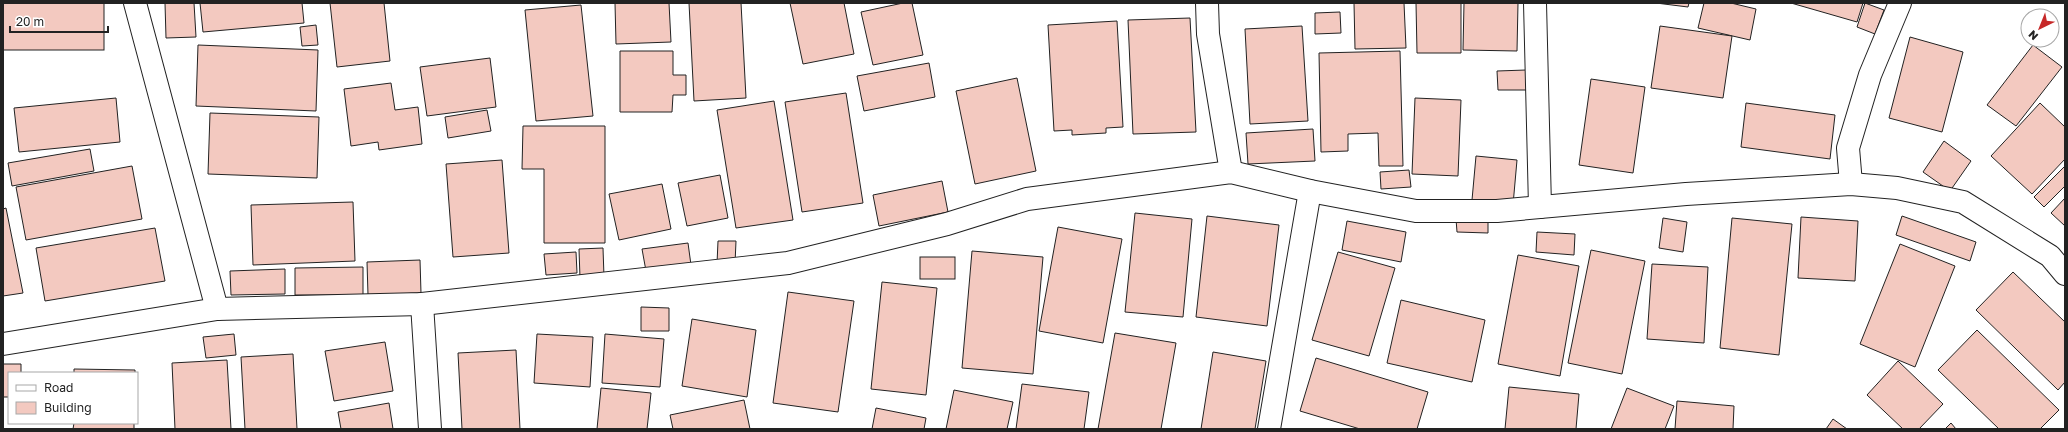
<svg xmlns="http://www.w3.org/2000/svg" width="2068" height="432" viewBox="0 0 2068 432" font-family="'Golos Text',sans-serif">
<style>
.building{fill:#f3c9c0;stroke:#222}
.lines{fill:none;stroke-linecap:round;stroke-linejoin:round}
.minor-casing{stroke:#222;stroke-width:24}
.minor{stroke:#fff;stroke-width:22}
</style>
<rect width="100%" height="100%" fill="#fff"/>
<!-- building -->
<g class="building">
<rect x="3" y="3" width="101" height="47"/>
<polygon points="165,3 194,3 196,37 166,38"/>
<polygon points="200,3 302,3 304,23 203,32"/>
<polygon points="330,3 384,3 390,61 337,67"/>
<polygon points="615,3 669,3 671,42 616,44"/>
<polygon points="689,3 741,3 746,98 694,101"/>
<polygon points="790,3 844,3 854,54 803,64"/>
<polygon points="903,3 912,3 923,55 873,65 861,12"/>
<polygon points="1354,3 1404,3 1406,48 1355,49"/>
<polygon points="1416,3 1461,3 1461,53 1417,53"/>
<polygon points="1464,3 1518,3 1517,51 1463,50"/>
<polygon points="1656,3 1689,3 1688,7"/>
<polygon points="1704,3 1731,3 1756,9 1750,40 1698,28"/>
<polygon points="1791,3 1863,3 1857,22"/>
<polygon points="1865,3 1884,10 1875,34 1857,27"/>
<polygon points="581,5 593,116 536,121 525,10"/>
<polygon points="1340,12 1341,33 1315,34 1315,13"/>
<polygon points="1190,18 1196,132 1133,134 1128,20"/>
<polygon points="1117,21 1123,127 1106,128 1106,133 1072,135 1072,130 1054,131 1048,25"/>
<polygon points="316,25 318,45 302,46 300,27"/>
<polygon points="1302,26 1308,121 1250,124 1245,29"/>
<polygon points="1660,26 1732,36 1723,98 1651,88"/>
<polygon points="1910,37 1963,52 1942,132 1889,118"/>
<polygon points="198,45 318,50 316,111 196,106"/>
<polygon points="2033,45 2062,67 2016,126 1987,105"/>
<polygon points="620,51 673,51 673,75 686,75 686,95 673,95 672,112 620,112"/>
<polygon points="1400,51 1403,166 1379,166 1378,133 1348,134 1348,151 1321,152 1319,53"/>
<polygon points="490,58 496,107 427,116 420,67"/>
<polygon points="929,63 935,97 864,111 857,76"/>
<polygon points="1526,70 1527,90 1498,90 1497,71"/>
<polygon points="1017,78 1036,171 975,184 956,91"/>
<polygon points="1591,79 1645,87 1633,173 1579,165"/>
<polygon points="391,83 395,110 418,107 422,144 379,150 378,142 351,146 344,89"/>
<polygon points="846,93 863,203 802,212 785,102"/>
<polygon points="116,98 120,142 19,152 14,108"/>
<polygon points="1415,98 1461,100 1458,176 1412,174"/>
<polygon points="774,101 793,220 736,228 717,110"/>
<polygon points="1746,103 1835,115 1830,159 1741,147"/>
<polygon points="2040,103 2065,127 2065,159 2032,194 1991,156"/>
<polygon points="487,110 491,131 448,138 445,117"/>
<polygon points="210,113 319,117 317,178 208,174"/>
<polygon points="523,126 605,126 605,243 544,243 544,169 522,169"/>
<polygon points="1313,129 1315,161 1248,164 1246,133"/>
<polygon points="1944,141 1971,161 1950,191 1923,172"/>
<polygon points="90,149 94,171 12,186 8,163"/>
<polygon points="1476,156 1517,160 1513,205 1472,200"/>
<polygon points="502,160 509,253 453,257 446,164"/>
<polygon points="132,166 142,219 26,240 16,187"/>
<polygon points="2065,166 2065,186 2044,207 2034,197"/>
<polygon points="1409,170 1411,187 1381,189 1380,172"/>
<polygon points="720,175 728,218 687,226 678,183"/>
<polygon points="942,181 948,212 879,226 873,195"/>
<polygon points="662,184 671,229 619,240 609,194"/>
<polygon points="2065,198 2065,226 2051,213"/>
<polygon points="353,202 355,261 253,265 251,205"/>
<polygon points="6,208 23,293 3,296 3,209"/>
<polygon points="1135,213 1192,219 1183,317 1125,312"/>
<polygon points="1207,216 1279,225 1267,326 1196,317"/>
<polygon points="1902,216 1976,242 1970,261 1896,235"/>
<polygon points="1801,217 1858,221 1855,281 1798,278"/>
<polygon points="1663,218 1687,222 1683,252 1659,248"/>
<polygon points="1732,218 1792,224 1779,355 1720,348"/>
<polygon points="1456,219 1488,220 1488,233 1457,232"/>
<polygon points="1347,221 1406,232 1401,262 1342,250"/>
<polygon points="1058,227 1122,239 1103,343 1039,331"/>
<polygon points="155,228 165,281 45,301 36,248"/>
<polygon points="1537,232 1575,234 1574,255 1536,252"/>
<polygon points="718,241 736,241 735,264 717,264"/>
<polygon points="688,243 691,265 646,271 642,249"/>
<polygon points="1900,244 1955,266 1915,367 1860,344"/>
<polygon points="603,248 604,277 580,278 579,249"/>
<polygon points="1591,250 1645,261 1622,374 1568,363"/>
<polygon points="972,251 1043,257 1033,374 962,368"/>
<polygon points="576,252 577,273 546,275 544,254"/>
<polygon points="1338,252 1395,268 1369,356 1312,340"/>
<polygon points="1518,255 1579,266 1560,376 1498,364"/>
<rect x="920" y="257" width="35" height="22"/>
<polygon points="420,260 421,293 368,295 367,262"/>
<polygon points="1652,264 1708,267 1704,343 1647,339"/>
<polygon points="363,267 363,295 295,295 295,268"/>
<polygon points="285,269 285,294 231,295 230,271"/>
<polygon points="2013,272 2065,322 2065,382 2058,390 1976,310"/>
<polygon points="882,282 937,288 926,395 871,389"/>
<polygon points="788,292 854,301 838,412 773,403"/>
<polygon points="1401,300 1485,320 1472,382 1387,363"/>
<polygon points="641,307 669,308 669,331 641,331"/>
<polygon points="692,319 756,330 747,397 682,386"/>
<polygon points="1977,330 2059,410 2040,429 1999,429 1938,370"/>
<polygon points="1115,333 1176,343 1161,429 1098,429"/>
<polygon points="234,334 236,355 206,358 203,337"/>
<polygon points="537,334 593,337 590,387 534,383"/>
<polygon points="605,334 664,339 660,387 602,383"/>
<polygon points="385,342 393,391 334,401 325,351"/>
<polygon points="516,350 520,429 462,429 458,353"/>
<polygon points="1213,352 1266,361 1255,429 1201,429"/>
<polygon points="293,354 297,429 245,429 241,357"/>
<polygon points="1316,358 1428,392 1417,429 1360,429 1300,411"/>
<polygon points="227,360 231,429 175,429 172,363"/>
<polygon points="1898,361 1943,404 1919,429 1903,429 1867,395"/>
<polygon points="3,364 21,364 21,373 9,373 9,397 3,397"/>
<polygon points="74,369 135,370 135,373 74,373"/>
<polygon points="1022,384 1089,392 1084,429 1016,429"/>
<polygon points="1509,387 1579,394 1576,429 1505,429"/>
<polygon points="601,388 651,393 647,429 597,429"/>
<polygon points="1627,388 1674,406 1665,429 1611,429"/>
<polygon points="954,390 1013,402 1007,429 946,429"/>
<polygon points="744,400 750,429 673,429 670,415"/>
<polygon points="1677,401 1734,406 1733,429 1675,429"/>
<polygon points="389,403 393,429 341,429 338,412"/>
<polygon points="876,408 926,418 924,429 872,429"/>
<polygon points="1833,419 1847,429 1826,429"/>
<polygon points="74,423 134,423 134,429 73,429"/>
<polygon points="1951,423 1956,429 1945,429"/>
</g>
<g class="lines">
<!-- minor casing -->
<g class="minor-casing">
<g id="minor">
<polyline points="135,3 217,309"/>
<polyline points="1207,3 1208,34 1231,172"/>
<polyline points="1535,3 1540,207"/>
<polyline points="1851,184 1848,148 1870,75 1900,3"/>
<polyline points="422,304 430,429"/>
<polyline points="3,344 217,309 422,304 788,263 947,224 1027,199 1231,172 1310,191 1416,211 1497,211 1686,194 1851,184 1897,188 1963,202 2050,256 2065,274"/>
<polyline points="1269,429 1310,191"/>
</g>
</g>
<!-- minor -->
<use href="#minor" class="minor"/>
</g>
<!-- border -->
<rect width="2068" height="432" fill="none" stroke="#222222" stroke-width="8"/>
<!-- legend -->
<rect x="8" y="372" width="130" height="52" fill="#ffffff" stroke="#a7a7a7"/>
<rect x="16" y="385" width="20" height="6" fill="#ffffff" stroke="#a7a7a7"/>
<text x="44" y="392" font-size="12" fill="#222222">Road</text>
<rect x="16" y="402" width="20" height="12" fill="#f3c9c0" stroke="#a7a7a7"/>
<text x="44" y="412" font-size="12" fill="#222222">Building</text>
<!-- north arrow -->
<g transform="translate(2040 28) rotate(223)"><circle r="19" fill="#ffffff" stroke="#a7a7a7"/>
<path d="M0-3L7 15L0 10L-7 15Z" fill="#c62828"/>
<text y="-6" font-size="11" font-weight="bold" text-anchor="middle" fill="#222222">N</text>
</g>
<!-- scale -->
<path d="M10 26v6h98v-6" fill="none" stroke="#222222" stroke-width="2"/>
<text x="16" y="26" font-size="12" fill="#222222" stroke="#ffffff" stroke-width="3" paint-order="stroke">20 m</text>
</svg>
